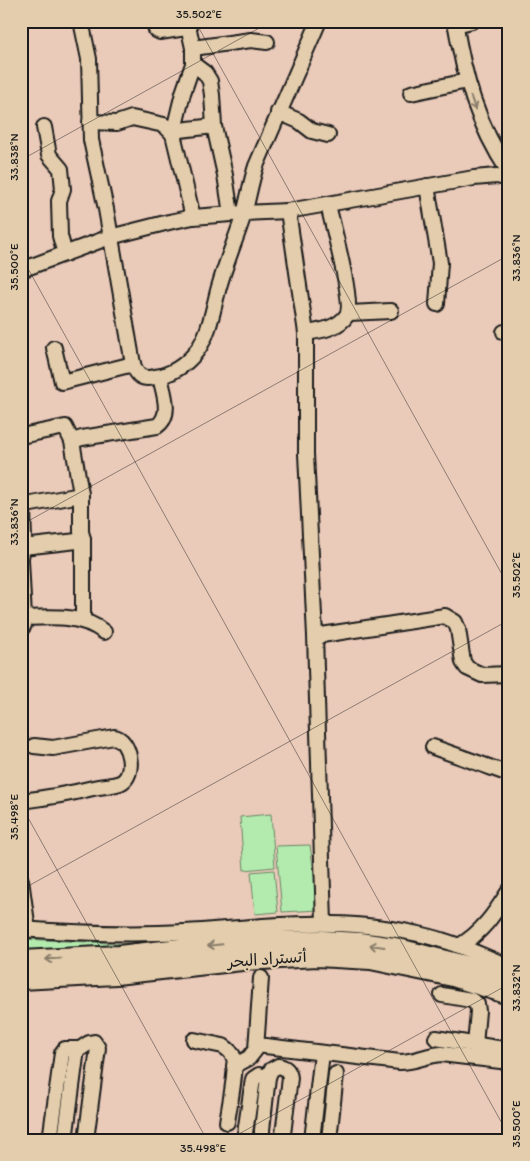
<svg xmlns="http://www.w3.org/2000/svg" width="530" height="1161" viewBox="0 0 530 1161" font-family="Itim,'Playpen Sans Arabic',sans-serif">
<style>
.green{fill:#b3ebae;stroke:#688465}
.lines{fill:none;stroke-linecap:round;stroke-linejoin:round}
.minor-casing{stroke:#1c1c1c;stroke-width:18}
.highway-casing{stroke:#1c1c1c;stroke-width:24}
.minor{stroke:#e3cdac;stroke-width:14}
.highway{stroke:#e3cdac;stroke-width:20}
.oneway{stroke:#897d6b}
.ticks{fill:none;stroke:#1c1c1c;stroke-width:1;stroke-opacity:0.45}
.labels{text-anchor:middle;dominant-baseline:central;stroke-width:4.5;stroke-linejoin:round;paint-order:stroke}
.street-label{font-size:16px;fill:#1c1c1c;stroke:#e3cdac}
.neatline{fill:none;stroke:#1c1c1c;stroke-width:2}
.ticks-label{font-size:12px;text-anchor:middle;fill:#1c1c1c}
</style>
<rect width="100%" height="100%" fill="#eacab9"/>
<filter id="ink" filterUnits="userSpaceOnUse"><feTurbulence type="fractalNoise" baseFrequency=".02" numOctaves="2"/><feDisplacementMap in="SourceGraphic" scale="10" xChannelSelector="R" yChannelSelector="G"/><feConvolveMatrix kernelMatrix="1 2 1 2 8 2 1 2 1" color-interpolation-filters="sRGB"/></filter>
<g filter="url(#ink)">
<!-- green -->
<g class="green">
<polygon points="271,814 275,867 244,870 240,817"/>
<polygon points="310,845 319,910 282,912 276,846"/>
<polygon points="274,870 278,912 255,914 251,872"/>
<polygon points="21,939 154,945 21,954"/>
</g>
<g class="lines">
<!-- minor casing -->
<g class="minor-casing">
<g id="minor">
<path d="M81 21 89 59 91 140 106 209 133 364C137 376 142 380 155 377 171 375 186 365 196 352 210 334 213 308 219 287 226 262 236 239 244 214 248 199 251 182 256 166L319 21"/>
<polyline points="154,21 156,30 160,32 186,28 189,30 193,48 193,64 183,93 173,134 193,217"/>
<path d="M455 21C464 77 477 124 509 172"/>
<polyline points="455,25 472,21"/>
<polyline points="193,48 251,40 267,42"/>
<polyline points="193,64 205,73 210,81 212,95 214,126 225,175 231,214"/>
<polyline points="411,93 467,81"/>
<polyline points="278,112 299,121 312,131 328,135"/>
<polyline points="90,122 117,123 132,118 164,125 173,134 180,130 214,126"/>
<polyline points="44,127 49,155 61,169 63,189 59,201 60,236 65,254"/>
<polyline points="427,186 440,263 437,304"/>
<polyline points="288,211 306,333 306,454 315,636 324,923"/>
<polyline points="21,270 110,237 169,222 193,217 244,213 288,211 474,178 497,176 509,179"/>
<polyline points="349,313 391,311"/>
<polyline points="504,332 509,332"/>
<path d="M306 333C320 331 339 328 347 315 354 304 332 222 328 205"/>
<polyline points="54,348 62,382 133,364"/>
<polyline points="21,436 65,427 72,441"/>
<polyline points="83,539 83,621"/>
<path d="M21 546 23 547 77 541 83 539 81 532V494L72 441 82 438 157 426C173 415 163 392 160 377"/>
<polyline points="21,558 24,538 23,511 26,505 81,495"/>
<polyline points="21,560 24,618 24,625 21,629"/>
<path d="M24 618C52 617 81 614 104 632"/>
<polyline points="315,636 445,616 455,622 458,629 463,662 467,668 482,675 509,674"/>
<polyline points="433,747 509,774"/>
<path d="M21 801C46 798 69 794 93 788 102 786 112 786 120 783 137 776 130 739 114 737L53 748 34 746"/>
<polyline points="21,880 28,930"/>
<path d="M21 929C75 933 131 935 185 932 246 928 305 920 367 926 397 929 430 935 459 946 476 952 492 960 509 966"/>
<path d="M459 946C482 933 495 913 509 891"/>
<polyline points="442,995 471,1000 477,1004 478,1011 475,1045"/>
<polyline points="436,1038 509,1050"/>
<path d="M194 1040 223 1046C228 1049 232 1052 234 1058 237 1070 229 1108 227 1122"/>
<path d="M257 1045 400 1062C414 1062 427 1055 441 1054L509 1062"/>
<polyline points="234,1066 249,1058 256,1049 261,978"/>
<polyline points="50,1140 62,1053 65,1049 80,1049 89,1043 94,1042 98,1048 86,1140"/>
<polyline points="65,1140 77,1049"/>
<polyline points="244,1140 253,1079 259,1075 268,1077"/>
<path d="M265 1140 262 1134V1130L268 1077 271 1070 278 1066C285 1067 289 1070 290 1078L283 1134 280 1140"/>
<polyline points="312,1140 322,1053"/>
<polyline points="329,1140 336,1074"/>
</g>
</g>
<!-- highway casing -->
<g class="highway-casing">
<g id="highway">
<polyline points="21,961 119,956 243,942 322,941 359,943 394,948 492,973 509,979"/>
<polyline points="21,979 116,974 242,960 317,956 371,959 453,976 509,994"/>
</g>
</g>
<!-- minor -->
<use href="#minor" class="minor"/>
<!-- highway -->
<use href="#highway" class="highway"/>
</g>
<!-- one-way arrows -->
<defs><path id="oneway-shaft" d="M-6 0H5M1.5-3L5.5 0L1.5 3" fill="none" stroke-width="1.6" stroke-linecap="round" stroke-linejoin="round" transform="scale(1.25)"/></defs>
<g class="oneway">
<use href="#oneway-shaft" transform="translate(473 103) rotate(71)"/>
<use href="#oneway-shaft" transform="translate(215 945) rotate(174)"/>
<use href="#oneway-shaft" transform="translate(377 946) rotate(-172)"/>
<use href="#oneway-shaft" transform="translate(53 959) rotate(177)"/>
</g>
</g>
<!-- ticks -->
<path class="ticks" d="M195 21 509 587M500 21 509 37M21 160 272 21M21 256 509 1136M21 525 509 255M21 805 207 1140M21 890 509 620M228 1140 509 984"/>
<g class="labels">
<!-- street labels -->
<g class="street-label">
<text transform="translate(267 959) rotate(-4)">أتستراد البحر</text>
</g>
</g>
<!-- margin -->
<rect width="530" height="1161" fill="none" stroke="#e3cdac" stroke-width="55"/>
<rect x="28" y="28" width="474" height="1106" class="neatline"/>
<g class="ticks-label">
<text x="199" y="18">35.502°E</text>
<text transform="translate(14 157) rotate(-90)" y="4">33.838°N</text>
<text transform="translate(516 258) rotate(-90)" y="4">33.836°N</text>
<text transform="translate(14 267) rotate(-90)" y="4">35.500°E</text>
<text transform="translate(14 522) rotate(-90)" y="4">33.836°N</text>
<text transform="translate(516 575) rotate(-90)" y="4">35.502°E</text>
<text transform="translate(14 817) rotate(-90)" y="4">35.498°E</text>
<text transform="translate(516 988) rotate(-90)" y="4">33.832°N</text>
<text transform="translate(516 1124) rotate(-90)" y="4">35.500°E</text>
<text x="203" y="1152">35.498°E</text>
</g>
</svg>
